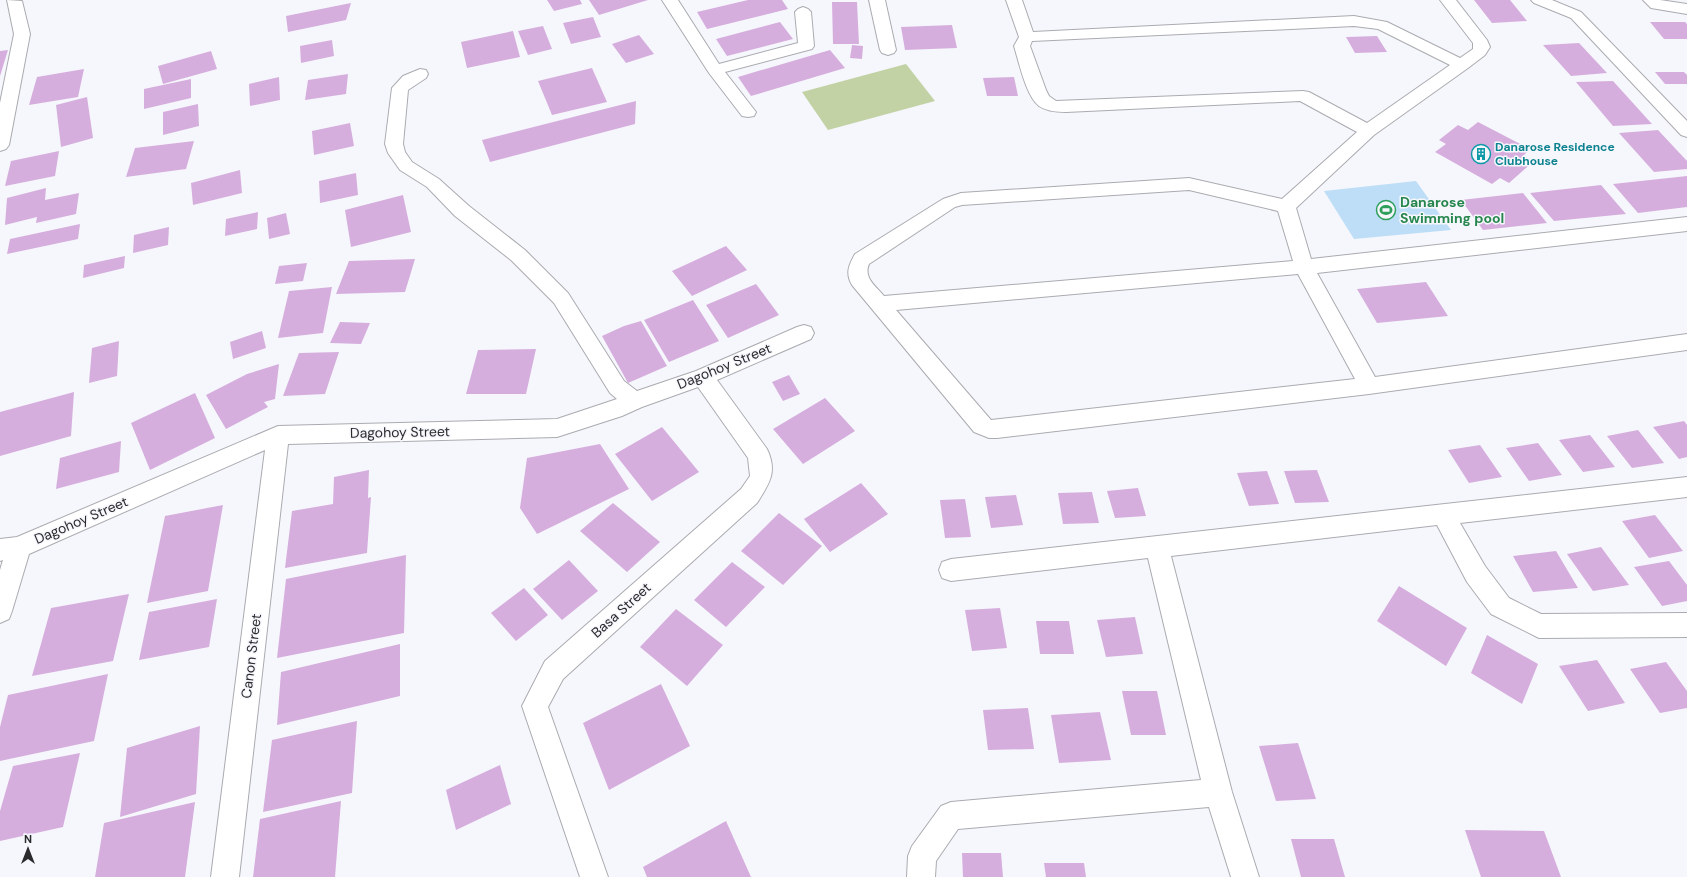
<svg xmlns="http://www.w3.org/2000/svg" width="1687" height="877" viewBox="0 0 1687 877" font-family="'DM Sans',sans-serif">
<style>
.green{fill:#c2d2a5}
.water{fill:#bddef6}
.building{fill:#d6aede}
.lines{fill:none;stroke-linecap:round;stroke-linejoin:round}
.minor-casing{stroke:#aaabb0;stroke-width:2}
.minor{fill:#fff;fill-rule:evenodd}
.labels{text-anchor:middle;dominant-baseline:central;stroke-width:3;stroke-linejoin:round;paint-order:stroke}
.far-culture-label{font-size:12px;font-weight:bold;fill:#0d838f;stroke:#f6f7fc;text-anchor:start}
.leisure-label{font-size:14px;font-weight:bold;fill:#27864d;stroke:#f6f7fc;text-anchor:start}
.street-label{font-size:14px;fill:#2a2a2c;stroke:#f6f7fc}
</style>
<rect width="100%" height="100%" fill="#f6f7fc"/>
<!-- green -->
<polygon class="green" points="906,64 935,101 828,130 802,92"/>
<!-- water -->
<polygon class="water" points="1416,181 1451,230 1354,239 1324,191"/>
<!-- building -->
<g class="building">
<polygon points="547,0 580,0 582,4 554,11"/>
<polygon points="589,0 648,0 599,15"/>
<polygon points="748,0 782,0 788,9 707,29 697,12"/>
<polygon points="1474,0 1510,0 1527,21 1492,23"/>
<polygon points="832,2 857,2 859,44 833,44"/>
<polygon points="351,3 346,20 288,32 286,16"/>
<polygon points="593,17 601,37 571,44 563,23"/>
<polygon points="780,22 793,39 727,56 716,39"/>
<polygon points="1650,22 1685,22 1687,24 1687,39 1664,39"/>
<polygon points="952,25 957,48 905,50 901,27"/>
<polygon points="543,26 552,49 528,55 518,31"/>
<polygon points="513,31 520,57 467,68 461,42"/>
<polygon points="639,35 654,54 626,63 612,44"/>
<polygon points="1377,36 1387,52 1355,53 1346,37"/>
<polygon points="332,40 334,56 301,63 300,46"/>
<polygon points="1579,43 1607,73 1571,76 1543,45"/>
<polygon points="852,45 863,46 862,59 850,58"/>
<polygon points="8,50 0,76 0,51"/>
<polygon points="830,50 845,68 751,96 738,77"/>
<polygon points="211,51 217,69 163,84 158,66"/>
<polygon points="592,68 607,102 552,115 538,81"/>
<polygon points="84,69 78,97 29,105 37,77"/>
<polygon points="1655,72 1684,72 1687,75 1687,84 1665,84"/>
<polygon points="348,74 346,94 305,100 308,80"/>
<polygon points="279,77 280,100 250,106 249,84"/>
<polygon points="1014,77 1018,96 987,96 983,78"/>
<polygon points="191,79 191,98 144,109 144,89"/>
<polygon points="1613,81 1652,124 1613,126 1576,82"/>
<polygon points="87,97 93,138 61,147 56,105"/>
<polygon points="636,101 635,124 490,162 482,140"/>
<polygon points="198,104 199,126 163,135 163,112"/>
<polygon points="1478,122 1530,149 1523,156 1534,161 1509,183 1500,178 1492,184 1435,152 1446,144 1439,140 1458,125 1468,130"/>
<polygon points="350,123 354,146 314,155 312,131"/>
<polygon points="1658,130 1687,161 1687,169 1654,172 1619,133"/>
<polygon points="194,141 186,169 126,177 135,148"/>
<polygon points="59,151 55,176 5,186 11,161"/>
<polygon points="240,170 242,193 193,205 191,183"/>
<polygon points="356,173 358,195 320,203 319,181"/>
<polygon points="1687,176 1687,207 1638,213 1613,184"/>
<polygon points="1601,185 1626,214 1554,221 1530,193"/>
<polygon points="46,188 45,200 79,193 76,214 36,223 37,217 5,225 7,198"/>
<polygon points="1523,193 1547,223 1483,230 1461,200"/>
<polygon points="403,195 411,232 351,247 345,210"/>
<polygon points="258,212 257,229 225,236 226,219"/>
<polygon points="286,213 290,234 269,239 267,218"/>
<polygon points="80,224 78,239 7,254 10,239"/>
<polygon points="169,227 168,245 133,253 134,235"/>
<polygon points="726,246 747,270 692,296 672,271"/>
<polygon points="125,256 124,268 83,278 84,265"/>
<polygon points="415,259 405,292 336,294 349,261"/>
<polygon points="307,263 303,281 275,284 279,266"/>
<polygon points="1426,282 1448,316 1377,323 1357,289"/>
<polygon points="756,284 779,315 728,338 706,305"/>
<polygon points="332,287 323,333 278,338 289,291"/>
<polygon points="693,300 719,341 669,362 644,320"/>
<polygon points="641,321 667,366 628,383 602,336 624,326"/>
<polygon points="340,322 370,323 361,344 330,343"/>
<polygon points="262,331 266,348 233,359 230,342"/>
<polygon points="119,341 117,376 89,383 92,348"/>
<polygon points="536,349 526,394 466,394 478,350"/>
<polygon points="339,352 325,394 283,396 299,353"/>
<polygon points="279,364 275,399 264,402 268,407 226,429 206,395 247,374"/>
<polygon points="789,375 800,394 783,401 772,382"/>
<polygon points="74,392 71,436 0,456 0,412"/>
<polygon points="195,393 215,438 150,470 131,423"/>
<polygon points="825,398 855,431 803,464 773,429"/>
<polygon points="1684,421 1687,425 1687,457 1679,459 1653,427"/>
<polygon points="662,427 699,472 652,501 615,454"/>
<polygon points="1638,430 1664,463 1632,468 1607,436"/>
<polygon points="1590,435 1615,467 1583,472 1559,440"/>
<polygon points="121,441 119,472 56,489 60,458"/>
<polygon points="1538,443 1562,475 1529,481 1506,448"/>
<polygon points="600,444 629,489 537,534 520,508 527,458"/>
<polygon points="1480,445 1502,477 1469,483 1448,450"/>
<polygon points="369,470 368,498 371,497 367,553 285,568 292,511 333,504 334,477"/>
<polygon points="1317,470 1329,502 1295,503 1284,471"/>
<polygon points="1267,471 1279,504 1249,506 1237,473"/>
<polygon points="861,483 888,514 830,552 804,519"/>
<polygon points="1138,488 1146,516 1115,518 1107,491"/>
<polygon points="1092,492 1099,523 1063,524 1058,493"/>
<polygon points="1016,495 1023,525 991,528 985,497"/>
<polygon points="965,499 971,537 945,538 940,500"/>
<polygon points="613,503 660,542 627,572 580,531"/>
<polygon points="223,505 208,591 147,603 165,516"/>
<polygon points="779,513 822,546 783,585 741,551"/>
<polygon points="1655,515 1683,551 1649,558 1622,521"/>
<polygon points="1601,547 1629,585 1593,591 1567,554"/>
<polygon points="1556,551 1578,588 1533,592 1513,556"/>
<polygon points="406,555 404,633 277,658 286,579"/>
<polygon points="569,560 598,591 562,620 533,589"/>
<polygon points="1669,561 1687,585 1687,601 1662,606 1634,567"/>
<polygon points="732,562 765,587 726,627 694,600"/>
<polygon points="1399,586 1467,628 1446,666 1377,621"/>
<polygon points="524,588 548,615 516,641 491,613"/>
<polygon points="129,594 113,661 32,676 51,608"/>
<polygon points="217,599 209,647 139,660 149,612"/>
<polygon points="1000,608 1007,648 972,651 965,610"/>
<polygon points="676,609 723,645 687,686 640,647"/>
<polygon points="1135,617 1143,654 1106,657 1097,620"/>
<polygon points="1036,621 1069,621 1074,654 1040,654"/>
<polygon points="1487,635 1538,664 1522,704 1471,673"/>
<polygon points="400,644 400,696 277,725 281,672"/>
<polygon points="1597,660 1625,703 1588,711 1559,666"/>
<polygon points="1666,662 1687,691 1687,708 1660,713 1630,669"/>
<polygon points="108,674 94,741 0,761 0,727 8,695"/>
<polygon points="661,684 690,746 609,790 583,723"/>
<polygon points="1122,691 1157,691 1166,735 1131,735"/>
<polygon points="1028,708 1034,749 988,750 983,710"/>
<polygon points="1100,712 1111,760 1059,763 1051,715"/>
<polygon points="357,721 352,793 263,812 272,740"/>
<polygon points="200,726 196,794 120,817 127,748"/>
<polygon points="1298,743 1316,799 1276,801 1259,746"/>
<polygon points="80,753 63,827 0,841 0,811 13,766"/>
<polygon points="500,765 511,804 456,830 446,790"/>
<polygon points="341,801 335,877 253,877 260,819"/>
<polygon points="195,802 185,877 95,877 104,823"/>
<polygon points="726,821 751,877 647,877 643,867"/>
<polygon points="1465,830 1544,831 1561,877 1481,877"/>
<polygon points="1291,839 1334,839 1345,877 1301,877"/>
<polygon points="962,853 1001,853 1003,877 963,877"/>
<polygon points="1044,863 1084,863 1086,877 1046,877"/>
</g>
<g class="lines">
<!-- minor casing -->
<g class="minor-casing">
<g id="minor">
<polygon points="7,0 22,1 30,34 9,145 6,149 0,151 0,103 14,34"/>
<polygon points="662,0 678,0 719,64 798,43 795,12 798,9 803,7 808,9 811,12 814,46 812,49 725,72 756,112 754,116 748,117 742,116 709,73"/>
<polygon points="869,0 885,0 896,50 894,53 888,55 882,53 880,50"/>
<path d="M1006 0H1022L1033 32 1354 16 1387 22 1460 58 1473 49V43L1440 0H1456L1487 40 1490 47 1485 55 1468 68 1374 135 1296 208 1311 259 1687 217V231L1317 273 1375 377 1687 334V350L1369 394 997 438H989L974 432 852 285C845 273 849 265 855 254L943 199 961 193 1189 178 1282 199 1357 132 1300 101 1066 112C1057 112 1046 111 1039 106 1026 96 1019 62 1014 46L1019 37ZM1354 26 1378 29 1450 65 1367 123 1309 92 1303 91 1056 101 1049 96 1046 90 1030 46 1032 41ZM1189 190 1278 211 1293 261 884 296C876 286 863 278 869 264L955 207 962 205ZM1298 274 1355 379 991 420 896 310Z"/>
<polygon points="1531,0 1552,0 1581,12 1687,121 1687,137 1681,135 1571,18 1534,3"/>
<polygon points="1643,0 1660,0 1687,4 1687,14 1651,8"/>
<path d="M420 69 426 70 428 74 426 78 408 90 403 144 405 152 412 162 439 179 469 206 525 250 568 293 624 381 637 391 696 371 797 327 804 325 811 327 814 333 811 339 717 380 767 449C778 472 769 484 757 503L563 679 548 707 608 877H580L522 706 545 661 741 489 750 476 748 458 698 387 642 407 622 416 557 437 288 444 239 877H211L265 450 29 554 12 611 9 619 0 623V570L3 560 0 561V539L17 537 278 426 557 419 617 399 610 393 554 303 511 260 455 216 427 187 400 170 388 153 385 144 392 88 403 76Z"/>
<polygon points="1687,477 1687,497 1460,523 1485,566 1509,598 1541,614 1687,613 1687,637 1539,638 1491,614 1467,582 1437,525 1171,556 1232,792 1259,877 1231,877 1209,807 958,829 936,861 935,877 907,877 908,856 912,846 941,806 951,802 1201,780 1148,558 951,581 942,578 939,570 942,562 951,559"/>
</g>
</g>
<!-- minor -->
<use href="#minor" class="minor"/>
</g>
<!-- icons -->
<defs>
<g id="building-ring" transform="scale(1)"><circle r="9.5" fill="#f6f7fc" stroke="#0f9aa8" stroke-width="1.5"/><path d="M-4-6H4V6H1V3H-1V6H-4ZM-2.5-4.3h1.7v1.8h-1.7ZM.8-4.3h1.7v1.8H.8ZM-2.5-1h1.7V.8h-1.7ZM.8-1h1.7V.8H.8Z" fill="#0f9aa8"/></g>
<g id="stadium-ring" transform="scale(1)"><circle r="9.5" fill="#f6f7fc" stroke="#2e9e5b" stroke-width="1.5"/><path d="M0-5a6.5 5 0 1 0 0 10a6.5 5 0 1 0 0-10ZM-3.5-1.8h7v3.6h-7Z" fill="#2e9e5b"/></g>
</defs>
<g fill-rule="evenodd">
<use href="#building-ring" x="1481" y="154"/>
<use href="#stadium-ring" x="1386" y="210"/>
</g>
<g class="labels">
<!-- far-culture labels -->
<g class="far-culture-label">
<text x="1495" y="147">Danarose Residence<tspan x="1495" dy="14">Clubhouse</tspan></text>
</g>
<!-- leisure labels -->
<g class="leisure-label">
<text x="1400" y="202">Danarose<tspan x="1400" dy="16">Swimming pool</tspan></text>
</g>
<!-- street labels -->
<g class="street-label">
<text transform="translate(724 366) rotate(-22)">Dagohoy Street</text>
<text transform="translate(400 432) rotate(-1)">Dagohoy Street</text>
<text transform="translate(81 520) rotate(-23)">Dagohoy Street</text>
<text transform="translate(621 610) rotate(-42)">Basa Street</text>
<text transform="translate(251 656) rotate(-83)">Canon Street</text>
</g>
</g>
<!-- north arrow -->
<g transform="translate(28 849)" stroke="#f6f7fc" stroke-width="3" paint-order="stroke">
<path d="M0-3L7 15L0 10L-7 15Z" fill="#2a2a2c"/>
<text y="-6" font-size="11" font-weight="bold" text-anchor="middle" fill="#2a2a2c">N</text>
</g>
</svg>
